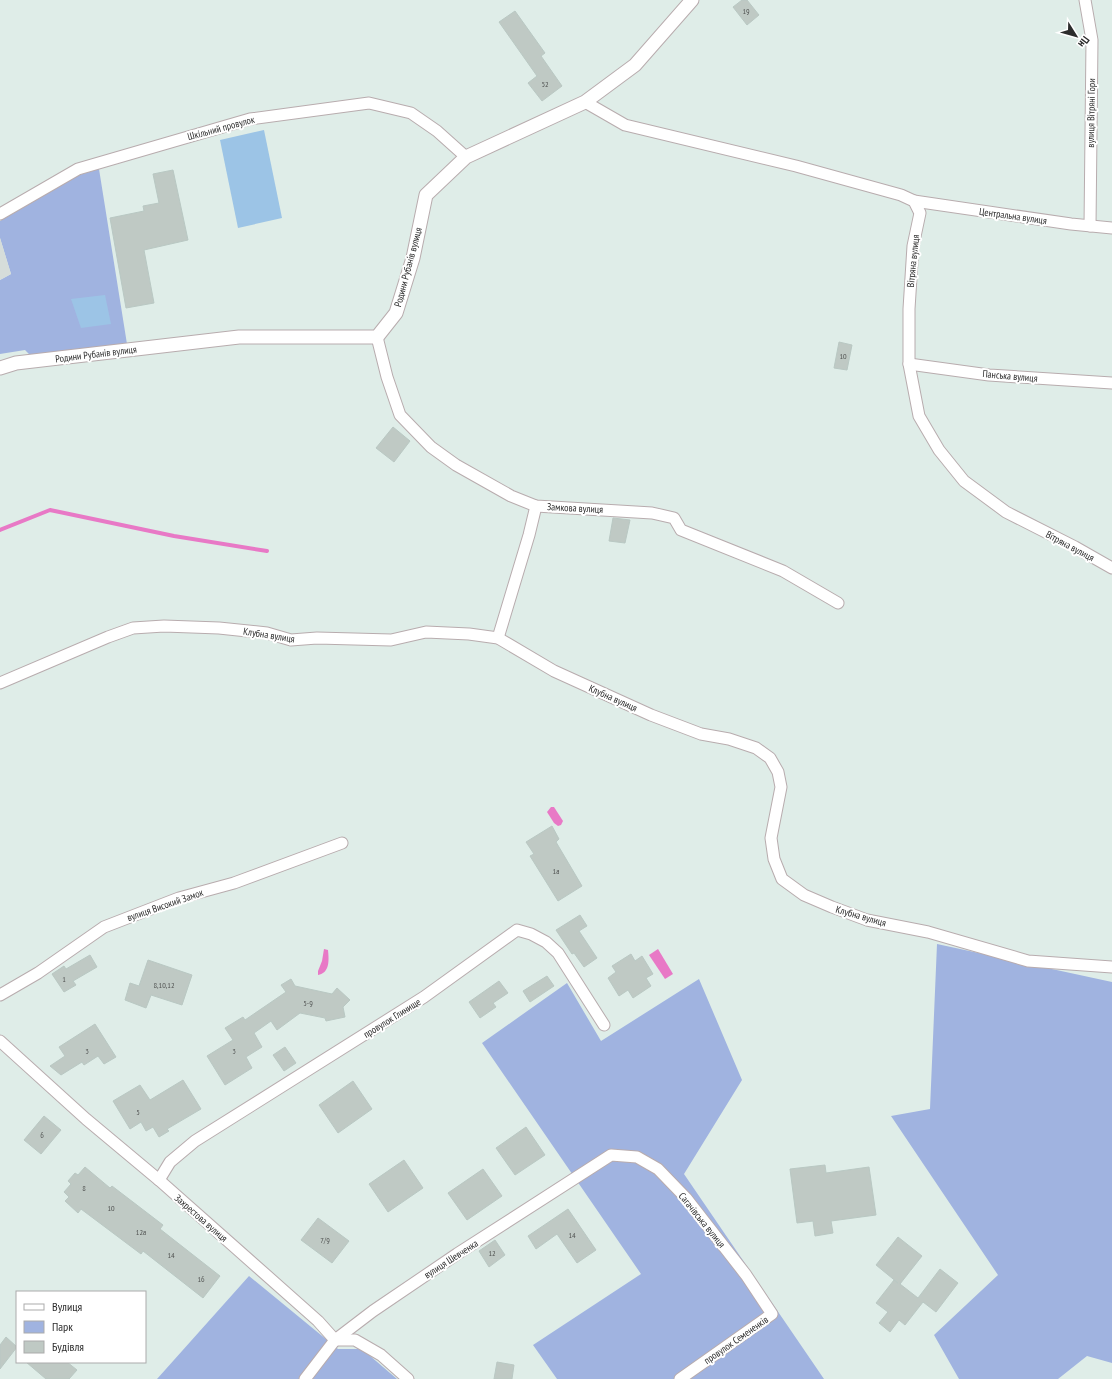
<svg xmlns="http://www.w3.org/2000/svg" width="1112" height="1379" viewBox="0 0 1112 1379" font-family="'PT Sans Narrow',sans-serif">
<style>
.green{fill:#a0b3e0}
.pitch{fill:#9cc4e6}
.plaza{fill:#d6ddda}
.water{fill:#e879c6}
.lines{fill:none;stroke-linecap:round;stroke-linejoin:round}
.stream{stroke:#e879c6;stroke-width:4}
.building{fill:#bfc9c4;stroke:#b9c8c3}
.minor-casing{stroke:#b8acae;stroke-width:13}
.tertiary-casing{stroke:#b8acae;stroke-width:15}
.minor{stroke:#fff;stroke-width:11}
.tertiary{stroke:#fff;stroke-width:13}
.labels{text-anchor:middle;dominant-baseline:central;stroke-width:4;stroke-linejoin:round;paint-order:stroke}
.number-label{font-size:8px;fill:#515352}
.street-label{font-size:10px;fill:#2c2c2c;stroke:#fff}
</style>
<rect width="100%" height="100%" fill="#dfede8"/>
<!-- green -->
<g class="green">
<polygon points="99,169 127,344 30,355 25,350 0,354 0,280 11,274 0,238 0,221 79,175"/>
<polygon points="937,944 1112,982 1112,1363 1087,1356 1058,1379 959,1379 934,1335 998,1275 891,1116 930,1109"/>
<polygon points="699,979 742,1080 684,1174 824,1379 557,1379 533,1345 641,1274 482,1043 567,983 601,1041"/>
<polygon points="249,1276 338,1349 362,1349 397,1379 157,1379"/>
</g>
<!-- pitch -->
<g class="pitch">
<polygon points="264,130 282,218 238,228 220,140"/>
<polygon points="105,295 111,324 81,328 71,299"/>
</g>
<!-- plaza -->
<polygon class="plaza" points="0,238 11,274 0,280"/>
<!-- water -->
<g class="water">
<polygon points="551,807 554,807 563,821 561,825 558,826 554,823 547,812"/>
<path d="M324 949 328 950C329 960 330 973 318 975V971L322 961Z"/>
<polygon points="658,949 673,974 665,979 649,955"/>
</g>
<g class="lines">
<!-- stream -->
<polyline class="stream" points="0,530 50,510 174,536 267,551"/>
</g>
<!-- building -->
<g class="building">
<polygon points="742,0 747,0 759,15 747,25 733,7"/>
<polygon points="515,11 545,53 541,56 562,86 542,101 528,83 537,76 499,22"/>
<polygon points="173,170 188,240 144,250 154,303 126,308 110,218 144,211 143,206 159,203 153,174"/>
<polygon points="839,342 852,345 847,370 834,368"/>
<polygon points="393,427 410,441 394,462 376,448"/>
<polygon points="613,518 630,520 625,543 609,541"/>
<polygon points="552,826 559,839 556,842 582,886 558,901 530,856 534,854 526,842"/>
<polygon points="580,915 587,926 579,931 597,958 584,967 574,953 572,954 556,930"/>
<polygon points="631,954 635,961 642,956 653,974 646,978 651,986 633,998 628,990 619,996 608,978 616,972 612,966"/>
<polygon points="90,955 97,967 73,981 76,985 64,992 52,974 64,966 66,969"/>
<polygon points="148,960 192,975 182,1005 151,995 146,1008 125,1000 130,983 139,986"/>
<polygon points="547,976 554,986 530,1002 523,991"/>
<polygon points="291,979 295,986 332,994 337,988 350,1000 343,1007 345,1017 326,1021 325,1018 300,1013 277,1030 271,1021 254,1033 262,1047 246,1057 252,1068 225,1085 207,1056 233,1040 225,1028 243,1017 245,1020 286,992 281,985"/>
<polygon points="499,981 508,993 493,1003 496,1007 480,1018 469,1002"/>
<polygon points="95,1024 116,1057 104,1064 98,1056 84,1065 82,1062 61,1075 50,1066 65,1056 59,1047"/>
<polygon points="285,1047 296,1063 284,1071 273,1055"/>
<polygon points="183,1080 201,1109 167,1129 169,1131 159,1137 153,1127 146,1131 141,1122 130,1129 113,1101 140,1085 150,1100"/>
<polygon points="353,1081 372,1109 338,1133 319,1105"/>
<polygon points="44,1116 61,1130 41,1154 24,1140"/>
<polygon points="526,1127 545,1155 515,1175 496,1148"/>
<polygon points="404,1160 423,1188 388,1212 369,1184"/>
<polygon points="825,1165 826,1173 869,1167 876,1215 831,1221 833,1233 815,1236 813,1221 797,1223 790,1169"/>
<polygon points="85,1167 110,1188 112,1186 163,1225 160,1229 220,1276 203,1298 143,1251 141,1254 81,1209 78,1213 65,1201 69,1197 64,1192 71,1184 68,1181 75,1173 78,1175"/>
<polygon points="483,1169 502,1196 467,1220 448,1193"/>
<polygon points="568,1209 596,1250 577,1263 557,1234 536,1249 528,1236"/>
<polygon points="318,1218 349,1241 332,1263 301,1240"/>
<polygon points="898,1237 922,1256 900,1284 918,1298 940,1269 958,1283 936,1312 923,1302 905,1325 899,1320 890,1332 879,1323 888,1312 876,1303 894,1280 898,1283 876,1265"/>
<polygon points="495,1240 505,1255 489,1267 479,1251"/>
<polygon points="6,1337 17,1347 0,1369 0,1345"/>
<polygon points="26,1362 67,1362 77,1370 69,1379 46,1379"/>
<polygon points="497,1362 514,1365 512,1379 494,1379"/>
</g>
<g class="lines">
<!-- minor casing -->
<g class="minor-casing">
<g id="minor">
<polyline points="1085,0 1092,40 1090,226"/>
<polyline points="585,102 625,125 796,166 901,195 914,201 920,213 913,246 909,309 909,364 919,416 939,450 964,481 1006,512 1075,547 1112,568"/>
<polyline points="914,201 1071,224 1112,228"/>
<polyline points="0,214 78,169 250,119 369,103 411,113 437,131 466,157"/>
<polyline points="377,337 387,377 400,415 431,447 456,465 511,496 536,506 652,513 674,518 681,530 783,571 838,603"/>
<polyline points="909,364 989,375 1112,383"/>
<polyline points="498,638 529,535 536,506"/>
<polyline points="0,683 108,637 133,628 164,626 219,628 267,633 291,640 317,638 391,640 426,632 469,634 498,638 554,671 651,715 701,734 729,739 756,748 770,758 778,772 781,787 771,838 774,859 782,879 804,895 832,907 867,920 928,932 1028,961 1112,967"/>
<polyline points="0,995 38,973 104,927 179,898 234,883 342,843"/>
<polyline points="0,1041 86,1119 159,1180 318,1321 335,1340 355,1340 381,1355 408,1379"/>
<polyline points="159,1180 170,1162 195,1141 424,997 517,930 531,934 546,942 558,953 604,1025"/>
<polyline points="305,1379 335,1340 373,1311 457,1254 611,1155 637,1157 658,1169 686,1198 746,1275 772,1314 680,1379"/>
</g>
</g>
<!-- tertiary casing -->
<g class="tertiary-casing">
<polyline id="tertiary" points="0,368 16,363 239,337 377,337 396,313 413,258 426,195 466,157 585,102 635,65 692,0"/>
</g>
<!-- minor -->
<use href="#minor" class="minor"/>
<!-- tertiary -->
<use href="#tertiary" class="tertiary"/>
</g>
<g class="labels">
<!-- number labels -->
<g class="number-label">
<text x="746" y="11">19</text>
<text x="545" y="84">52</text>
<text x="843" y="356">10</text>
<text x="556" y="871">1а</text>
<text x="64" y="979">1</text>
<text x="164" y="985">8,10,12</text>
<text x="308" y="1003">5-9</text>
<text x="87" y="1051">3</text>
<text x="234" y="1051">3</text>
<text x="138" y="1112">5</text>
<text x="42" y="1135">6</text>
<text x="84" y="1188">8</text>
<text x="111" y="1208">10</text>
<text x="141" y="1232">12а</text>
<text x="572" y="1235">14</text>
<text x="325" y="1240">7/9</text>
<text x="492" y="1253">12</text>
<text x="171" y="1255">14</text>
<text x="201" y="1279">16</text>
</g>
<!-- street labels -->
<g class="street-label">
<text transform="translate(1091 113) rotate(-89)">вулиця Вітряні Гори</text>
<text transform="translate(221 128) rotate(-15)">Шкільний провулок</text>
<text transform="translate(1013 216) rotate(8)">Центральна вулиця</text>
<text transform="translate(913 261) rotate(-84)">Вітряна вулиця</text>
<text transform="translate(408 267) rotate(-75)">Родини Рубанів вулиця</text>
<text transform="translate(96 354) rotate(-7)">Родини Рубанів вулиця</text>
<text transform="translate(1010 376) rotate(5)">Панська вулиця</text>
<text transform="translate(575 508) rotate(3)">Замкова вулиця</text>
<text transform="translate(1070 546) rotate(28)">Вітряна вулиця</text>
<text transform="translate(269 635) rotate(9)">Клубна вулиця</text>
<text transform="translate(613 698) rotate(24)">Клубна вулиця</text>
<text transform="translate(165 905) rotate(-19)">вулиця Високий Замок</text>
<text transform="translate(861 916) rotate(16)">Клубна вулиця</text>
<text transform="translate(392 1018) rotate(-32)">провулок Глинище</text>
<text transform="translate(201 1218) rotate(41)">Захрестова вулиця</text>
<text transform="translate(702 1220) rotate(51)">Сагачівська вулиця</text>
<text transform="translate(451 1259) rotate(-33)">вулиця Шевченка</text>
<text transform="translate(736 1340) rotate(-35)">провулок Семененків</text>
</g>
</g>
<!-- legend -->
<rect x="16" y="1291" width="130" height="72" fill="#ffffff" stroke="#ababab"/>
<rect x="24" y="1304" width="20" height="6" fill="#ffffff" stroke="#ababab"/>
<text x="52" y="1311" font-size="12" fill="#2c2c2c">Вулиця</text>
<rect x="24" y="1321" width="20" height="12" fill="#a0b3e0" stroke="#ababab"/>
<text x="52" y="1331" font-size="12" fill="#2c2c2c">Парк</text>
<rect x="24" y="1341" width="20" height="12" fill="#bfc9c4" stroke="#ababab"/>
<text x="52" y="1351" font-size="12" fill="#2c2c2c">Будівля</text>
<!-- north arrow -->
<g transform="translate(1076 36) rotate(127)" stroke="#ffffff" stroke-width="3" paint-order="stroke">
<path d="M0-3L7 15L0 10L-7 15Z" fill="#2c2c2c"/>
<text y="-6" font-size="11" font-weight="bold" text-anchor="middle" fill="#2c2c2c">Пн</text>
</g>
</svg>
